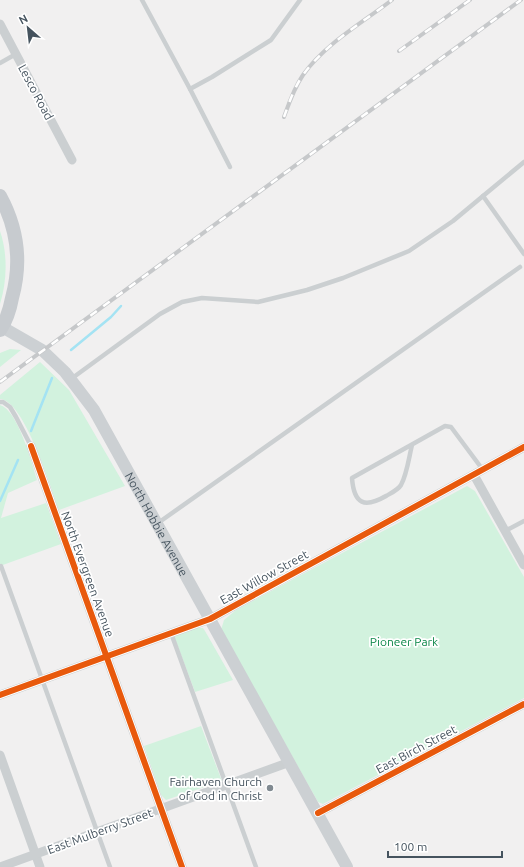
<svg xmlns="http://www.w3.org/2000/svg" width="524" height="867" viewBox="0 0 524 867" font-family="Ubuntu,sans-serif">
<style>
.green{fill:#d2f2de}
.lines{fill:none;stroke-linecap:round;stroke-linejoin:round}
.stream{stroke:#a4e3f3;stroke-width:2.5}
.lane{stroke:#cbcfd1;stroke-width:4.5}
.street{stroke:#cbcfd1;stroke-width:9}
.secondary{stroke:#ccd0d3;stroke-width:12}
.primary{stroke:#c7cbcf;stroke-width:14}
.rail-casing{stroke:#c6c8ca;stroke-width:4}
.rail{stroke:#fff;stroke-width:2.5;stroke-dasharray:8;stroke-linecap:butt}
.cycleway-casing{stroke:#fff;stroke-width:8}
.cycleway{stroke:#e8590c;stroke-width:6}
.poi-dot{fill:#818a91;stroke:#fff;stroke-width:1.5}
.labels{text-anchor:middle;dominant-baseline:central;stroke-width:3.5;stroke-linejoin:round;paint-order:stroke}
.street-label{font-size:12px;fill:#45535e;stroke:#fff}
.park-label{font-size:12px;fill:#0e884a;stroke:#fff}
.poi-label{font-size:12px;fill:#45535e;stroke:#fff;text-anchor:end}
</style>
<rect width="100%" height="100%" fill="#f1f0f0"/>
<!-- green -->
<g class="green">
<path d="M0 231C8 254 7 282 0 304Z"/>
<polygon points="10,349 21,350 0,367 0,353"/>
<path d="M40 362 69 390 125 486 59 510C51 488 24 400 0 399V395Z"/>
<path d="M0 405C18 410 32 464 37 480L8 493 1 518 46 503 61 544 0 566Z"/>
<polygon points="467,486 475,491 524,577 524,698 323,804 318,802 221,630 224,620 236,610"/>
<polygon points="197,628 203,628 205,631 233,680 195,692 174,636"/>
<polygon points="201,726 222,781 166,800 161,795 144,746"/>
</g>
<g class="lines">
<!-- stream -->
<g class="stream">
<polyline points="71,350 111,317 121,306"/>
<polyline points="31,431 52,378"/>
<polyline points="0,501 18,460"/>
</g>
<!-- lane -->
<g class="lane">
<polyline points="142,0 190,89 212,77 271,40 300,0"/>
<polyline points="0,63 16,54"/>
<polyline points="190,89 230,167"/>
<polyline points="483,196 524,162"/>
<polyline points="71,379 160,314 182,302 202,298 258,302 307,290 343,278 409,251 453,221 483,196 524,254"/>
<polyline points="0,402 3,402 10,407 16,417 31,446"/>
<path d="M412 445C409 457 407 474 401 485 398 490 391 493 386 496 365 508 354 505 352 478L445 426 451 427 483 470"/>
<polyline points="158,523 520,267"/>
<polyline points="505,531 524,521"/>
<polyline points="1,566 110,867"/>
<polyline points="171,633 256,867"/>
</g>
<!-- street -->
<g class="street">
<polyline points="0,24 72,160"/>
<polyline points="31,446 182,867"/>
<polyline points="474,475 524,565"/>
<polyline points="0,695 210,619 524,447"/>
<polyline points="0,755 40,867"/>
<polyline points="318,813 524,704"/>
<polyline points="0,867 290,762"/>
</g>
<!-- secondary -->
<path class="secondary" id="s1" d="M2 327 42 350 65 372 94 410 347 867"/>
<!-- primary -->
<path class="primary" d="M0 196C18 229 22 262 12 298 10 309 6 321 0 330"/>
<!-- rail casing -->
<g class="rail-casing">
<g id="rail">
<polyline points="399,51 470,0"/>
<path d="M284 117C289 103 294 88 303 75 325 44 362 23 392 0"/>
<polyline points="0,382 521,0"/>
</g>
</g>
<!-- rail -->
<use href="#rail" class="rail"/>
<!-- cycleway casing -->
<g class="cycleway-casing">
<g id="cycleway">
<polyline points="31,446 182,867"/>
<polyline points="0,695 210,619 524,447"/>
<polyline points="318,813 524,704"/>
</g>
</g>
<!-- cycleway -->
<use href="#cycleway" class="cycleway"/>
</g>
<!-- markers -->
<circle class="poi-dot" cx="270" cy="788" r="4"/>
<g class="labels">
<!-- street labels -->
<g class="street-label">
<text transform="translate(36 92) rotate(62)">Lesco Road</text>
<text stroke="none"><textPath href="#s1" startOffset="256">North Hobbie Avenue</textPath></text>
<text transform="translate(88 574) rotate(70)">North Evergreen Avenue</text>
<text transform="translate(264 577) rotate(-29)">East Willow Street</text>
<text transform="translate(416 749) rotate(-28)">East Birch Street</text>
<text transform="translate(100 831) rotate(-20)">East Mulberry Street</text>
</g>
<!-- park labels -->
<g class="park-label">
<text x="404" y="641">Pioneer Park</text>
</g>
<!-- poi labels -->
<g class="poi-label">
<text x="262" y="781">Fairhaven Church<tspan x="262" dy="14">of God in Christ</tspan></text>
</g>
</g>
<!-- north arrow -->
<g transform="translate(28 28) rotate(332)" stroke="#ffffff" stroke-width="3" paint-order="stroke">
<path d="M0-3L7 15L0 10L-7 15Z" fill="#45535e"/>
<text y="-6" font-size="11" font-weight="bold" text-anchor="middle" fill="#45535e">N</text>
</g>
<!-- scale -->
<path d="M388 851v6h114v-6" fill="none" stroke="#45535e" stroke-width="2"/>
<text x="394" y="851" font-size="12" fill="#45535e" stroke="#ffffff" stroke-width="3" paint-order="stroke">100 m</text>
</svg>
